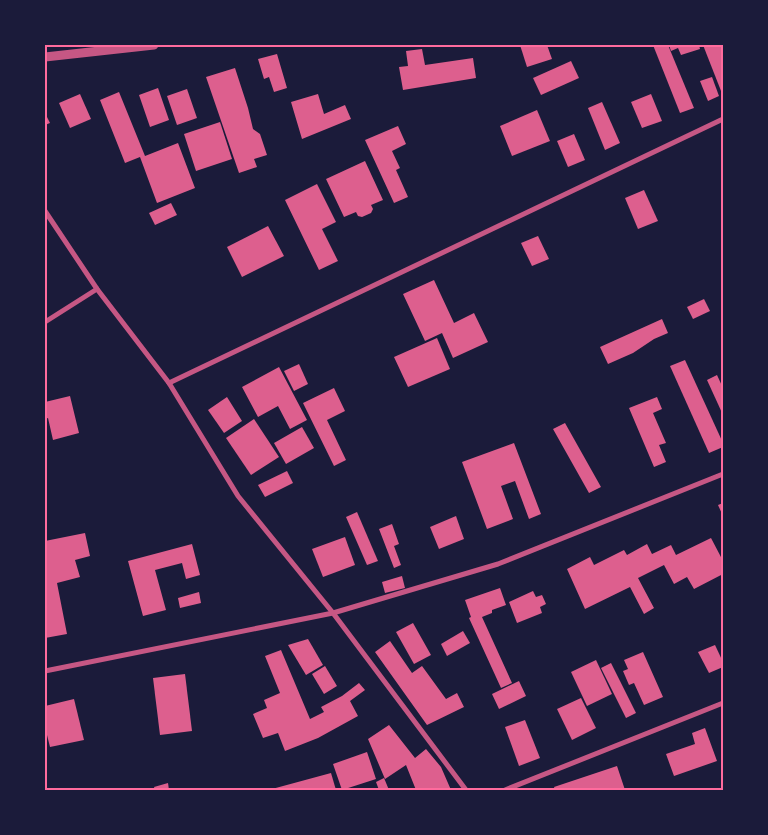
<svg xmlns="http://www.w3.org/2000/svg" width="768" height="835" viewBox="0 0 768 835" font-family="'Roboto Serif',serif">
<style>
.building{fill:#dd5f8e}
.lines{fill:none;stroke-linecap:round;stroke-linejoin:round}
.minor{stroke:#c65784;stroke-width:5}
.tertiary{stroke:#c65784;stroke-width:9}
.neatline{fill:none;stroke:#ff6b9d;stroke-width:2}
</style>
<rect width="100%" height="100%" fill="#1b1b3a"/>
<!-- building -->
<g class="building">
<polygon points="520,45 547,45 552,59 527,67"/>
<polygon points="653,45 668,45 694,108 680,113"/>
<polygon points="669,45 699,45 700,49 681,55 678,48 671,51"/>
<polygon points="703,45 723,45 723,96"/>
<polygon points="422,49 425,65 473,58 476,78 403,90 399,67 408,66 406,51"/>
<polygon points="277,54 287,88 274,92 269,77 264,79 258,59"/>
<polygon points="571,61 579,78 541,95 533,78"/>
<polygon points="235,68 248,108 253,129 260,134 267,155 254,159 257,167 239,173 206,77"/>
<polygon points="712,77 719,96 708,101 700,81"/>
<polygon points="158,88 169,120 150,127 139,95"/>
<polygon points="187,89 197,118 177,125 167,96"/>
<polygon points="119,92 145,156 178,143 195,188 157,203 140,157 125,163 100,100"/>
<polygon points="80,94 91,119 70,128 59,103"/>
<polygon points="318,94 324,114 345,105 351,119 302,139 291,102"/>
<polygon points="651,94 662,121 642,128 631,102"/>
<polygon points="602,102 620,143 605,150 588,108"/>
<polygon points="537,110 550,141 512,156 500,126"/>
<polygon points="45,113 50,123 45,125"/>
<polygon points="220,122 232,159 196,171 184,134"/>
<polygon points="398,126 406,144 392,151 400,168 396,170 408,197 394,203 365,140"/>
<polygon points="574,134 585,160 568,167 557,141"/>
<polygon points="365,161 383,200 371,205 373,209 371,213 362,217 358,216 356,212 344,217 326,179"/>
<polygon points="317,184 336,222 322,229 338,261 319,270 285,200"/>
<polygon points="644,190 658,221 638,229 625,198"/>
<polygon points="171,203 177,215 155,225 149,213"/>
<polygon points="268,226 284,256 242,277 227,247"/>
<polygon points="538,236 549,259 532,266 521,243"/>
<polygon points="434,280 454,323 474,313 488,342 453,358 442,333 425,341 403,294"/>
<polygon points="704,299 710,311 693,319 687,307"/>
<polygon points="662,319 668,333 654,339 633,353 608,364 600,347"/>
<polygon points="437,338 450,369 408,387 394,357"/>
<polygon points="685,360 723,443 723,447 709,453 670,366"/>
<polygon points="299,364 308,384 294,391 284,371"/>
<polygon points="279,367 307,420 290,429 278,406 258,417 242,387"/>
<polygon points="717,375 723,388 723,415 707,380"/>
<polygon points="334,388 345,411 327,420 346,460 334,466 303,403"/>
<polygon points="70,396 79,433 53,440 48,418 45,419 45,402"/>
<polygon points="227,397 242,421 224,433 208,410"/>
<polygon points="657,397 662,409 653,413 666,443 659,445 666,462 654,467 629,408"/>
<polygon points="254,419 279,457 251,475 226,438"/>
<polygon points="565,423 601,487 589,493 553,429"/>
<polygon points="302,427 314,448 286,464 274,443"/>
<polygon points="514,443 541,514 529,519 515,481 501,486 513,519 487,529 462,462"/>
<polygon points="287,471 293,483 265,497 258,485"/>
<polygon points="723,503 723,516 718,505"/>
<polygon points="357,512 378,561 367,565 346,517"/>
<polygon points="456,516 464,539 439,549 430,527"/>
<polygon points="392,524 399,544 394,546 401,565 394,568 379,529"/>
<polygon points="85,533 90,556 75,560 80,577 57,583 67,634 45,638 45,541"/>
<polygon points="345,537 355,565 323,577 312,549"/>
<polygon points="711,538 722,559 723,559 723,574 694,589 687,577 674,584 664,565 638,578 654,608 644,614 630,587 585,609 567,569 590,557 594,565 624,550 627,555 647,544 652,554 671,545 676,555"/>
<polygon points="192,544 200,575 186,579 182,563 155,570 166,610 143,616 128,561"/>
<polygon points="402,576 405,588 385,593 382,582"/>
<polygon points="500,588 506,605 492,610 492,613 482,617 512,683 501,688 469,618 471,617 465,600"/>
<polygon points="533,591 536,597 542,595 546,604 540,607 542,613 517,623 509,602"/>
<polygon points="199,592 201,603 180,608 178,598"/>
<polygon points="413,623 431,655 414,664 396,632"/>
<polygon points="463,631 470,643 447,656 441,644"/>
<polygon points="308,639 323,665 306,675 288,645"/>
<polygon points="390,641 412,673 422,666 446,699 457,693 464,707 427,725 375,652"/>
<polygon points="715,645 723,662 723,667 709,673 698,652"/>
<polygon points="281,650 310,719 324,712 321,707 342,696 359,683 365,690 350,701 358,716 318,738 285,751 278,733 263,738 253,714 267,708 264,700 280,693 265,656"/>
<polygon points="643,652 663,697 644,705 634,683 629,685 623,671 628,669 624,660"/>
<polygon points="596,660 612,694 587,706 571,672"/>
<polygon points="611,663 636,713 626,718 601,668"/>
<polygon points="325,666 337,686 324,694 312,674"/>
<polygon points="185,674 192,731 160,735 153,678"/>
<polygon points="519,681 526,696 499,709 492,694"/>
<polygon points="581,698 596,728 572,740 557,709"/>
<polygon points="74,699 84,740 50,747 45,727 45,706"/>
<polygon points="525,720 540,758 519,766 505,727"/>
<polygon points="389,725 415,758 426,749 441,767 451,790 416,790 406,765 385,779 368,739"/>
<polygon points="705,728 717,761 674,776 666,754 695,744 692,733"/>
<polygon points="367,752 376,779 342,790 333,764"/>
<polygon points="617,766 625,790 555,790 554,787"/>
<polygon points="331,773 336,790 272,790 272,789"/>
<polygon points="384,778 389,790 379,790 376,782"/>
<polygon points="168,783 169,790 155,790 154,787"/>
</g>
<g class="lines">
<!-- minor -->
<g class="minor">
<polyline points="45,211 97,289 169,383 238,496 333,613 466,790"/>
<polyline points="45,322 97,289"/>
<polyline points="169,383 723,119"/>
<polyline points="45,671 333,613 498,564 723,474"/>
<polyline points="505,790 723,703"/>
</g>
<!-- tertiary -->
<polyline class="tertiary" points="45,57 154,45"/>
</g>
<!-- border -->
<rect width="768" height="835" fill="none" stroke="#1b1b3a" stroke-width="92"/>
<rect x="46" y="46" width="676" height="743" class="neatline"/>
</svg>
